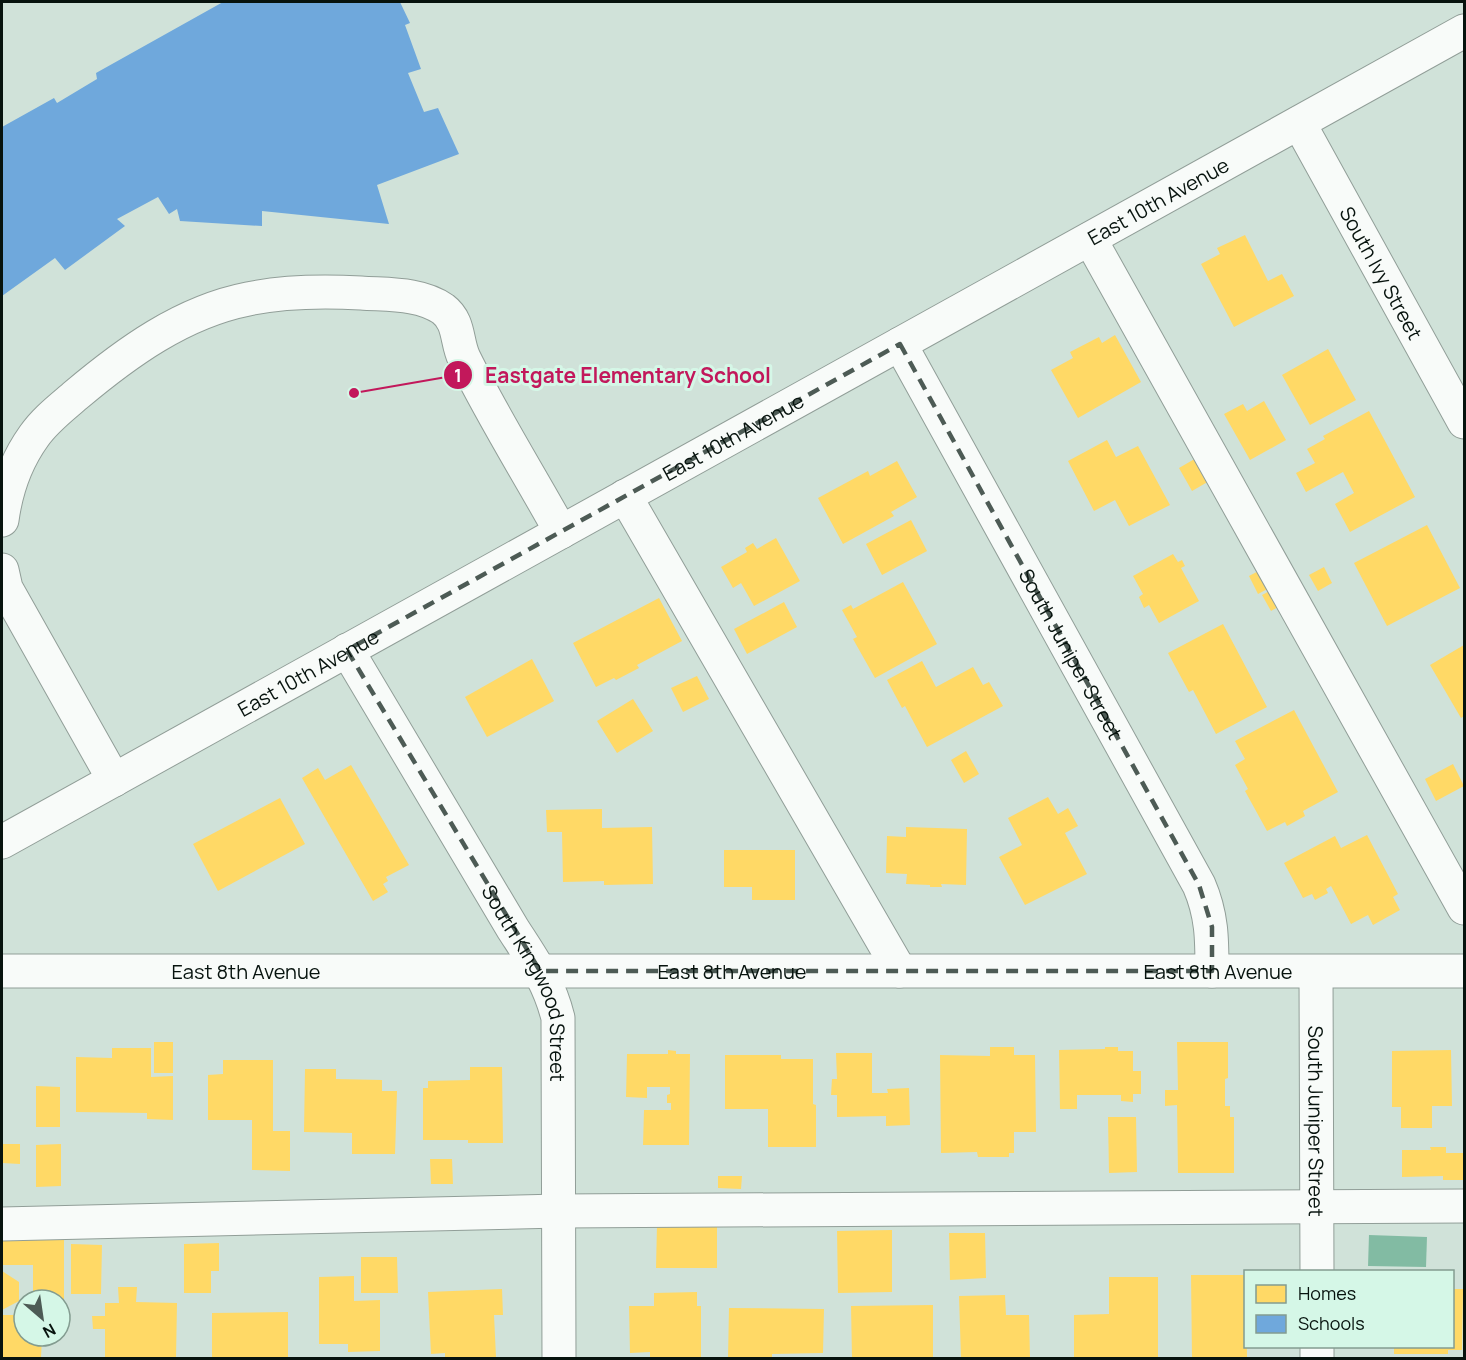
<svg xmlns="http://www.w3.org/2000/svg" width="1466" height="1360" viewBox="0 0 1466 1360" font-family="Manrope,sans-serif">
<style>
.water{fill:#82bba3}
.homes{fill:#ffd966}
.schools{fill:#6fa8dc}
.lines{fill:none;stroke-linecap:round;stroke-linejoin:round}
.minor-casing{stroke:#919e98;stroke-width:35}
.minor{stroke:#f8fbf9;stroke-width:33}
.marked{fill:none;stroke:#4d5b55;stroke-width:4.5;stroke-dasharray:12 8;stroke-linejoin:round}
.labels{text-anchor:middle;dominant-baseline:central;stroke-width:6;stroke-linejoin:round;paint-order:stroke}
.street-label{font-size:20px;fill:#07130e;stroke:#d5f7e7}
.leader{fill:none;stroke:#c2185b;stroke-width:2}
.callout-dot{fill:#c2185b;stroke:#d5f7e7;stroke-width:2}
.mark-label{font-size:18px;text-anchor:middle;font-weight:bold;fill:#fff}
.callout-label{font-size:21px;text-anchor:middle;font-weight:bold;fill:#c2185b;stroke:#d5f7e7;stroke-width:6;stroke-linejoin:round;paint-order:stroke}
</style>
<rect width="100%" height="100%" fill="#d0e2d9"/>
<!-- water -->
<polygon class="water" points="1369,1235 1427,1237 1426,1267 1368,1266"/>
<!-- homes -->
<g class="homes">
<polygon points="1245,235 1268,281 1282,274 1294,296 1234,327 1201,264 1220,254 1217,248"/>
<polygon points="1115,335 1141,382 1078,418 1051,370 1073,358 1070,352 1099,337 1102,343"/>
<polygon points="1328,349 1356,400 1310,425 1282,375"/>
<polygon points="1264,401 1286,440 1250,460 1224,414 1243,404 1247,411"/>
<polygon points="1369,411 1415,497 1350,532 1335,504 1354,493 1343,472 1306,492 1296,473 1315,463 1307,449 1325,439 1323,436"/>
<polygon points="1107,440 1116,457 1138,446 1170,505 1129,526 1115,500 1094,511 1068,461"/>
<polygon points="1198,457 1211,480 1192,491 1179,468"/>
<polygon points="897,461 917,497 891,512 894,516 843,544 818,498 868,471 870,476"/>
<polygon points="911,520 927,551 882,575 866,544"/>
<polygon points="1427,525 1460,588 1387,626 1354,563"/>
<polygon points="776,538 800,581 754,606 741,583 733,588 721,567 747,552 745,548 753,543 757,549"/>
<polygon points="1173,554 1178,562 1182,560 1185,566 1181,568 1199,601 1159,623 1149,605 1144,608 1139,597 1143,594 1133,576"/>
<polygon points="1266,567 1275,585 1258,594 1249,576"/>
<polygon points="1324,567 1332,583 1318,591 1309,575"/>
<polygon points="903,582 937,644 875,678 853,639 857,637 842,610 851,605 853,609"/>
<polygon points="1277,587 1285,603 1271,611 1262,595"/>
<polygon points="659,598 682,641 637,665 639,668 616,680 614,678 596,687 573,643"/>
<polygon points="784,602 797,627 747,654 734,629"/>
<polygon points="1223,624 1267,707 1216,734 1193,690 1189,692 1168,653"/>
<polygon points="1464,645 1464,716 1461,718 1430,665"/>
<polygon points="532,659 554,701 487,737 465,697"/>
<polygon points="922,661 936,687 973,667 983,685 989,682 1003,706 927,747 905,706 902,708 887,680"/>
<polygon points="697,676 709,699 683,712 671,688"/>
<polygon points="633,699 653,731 617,753 597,721"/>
<polygon points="1294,710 1338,792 1303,811 1305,816 1287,826 1285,822 1267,831 1245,791 1248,789 1235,765 1245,759 1235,741"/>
<polygon points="966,751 979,774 964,783 951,760"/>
<polygon points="1453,764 1464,786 1436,801 1425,779"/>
<polygon points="351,765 409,865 386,877 388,881 383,884 388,892 373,901 302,778 318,768 325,780"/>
<polygon points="1048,797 1058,814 1068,808 1078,826 1065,833 1087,874 1025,905 999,857 1022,845 1008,818"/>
<polygon points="280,798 305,844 218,891 193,844"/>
<polygon points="602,809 602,828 652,827 653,884 604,885 604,881 563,882 562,832 547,832 546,810"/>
<polygon points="906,827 967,829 966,885 941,884 942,887 930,887 930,885 906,884 907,874 886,873 887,836 906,837"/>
<polygon points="1367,835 1398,894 1393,897 1400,910 1373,925 1368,915 1351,924 1331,886 1326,889 1328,893 1315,900 1312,894 1303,898 1284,863 1335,836 1341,848"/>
<polygon points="724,850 795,850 795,900 752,900 752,887 724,887"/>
<rect x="154" y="1042" width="19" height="31"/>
<polygon points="1177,1042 1228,1042 1228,1078 1225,1079 1225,1106 1230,1106 1230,1117 1234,1117 1234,1173 1178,1173 1177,1105 1165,1106 1165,1090 1178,1090"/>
<polygon points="990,1047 1014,1047 1014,1055 1035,1055 1036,1132 1014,1132 1014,1153 1009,1153 1009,1157 978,1157 977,1152 941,1153 940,1055 990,1056"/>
<polygon points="1105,1047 1118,1047 1118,1051 1133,1051 1133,1071 1141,1071 1141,1094 1133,1094 1133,1102 1121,1101 1121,1095 1077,1095 1077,1109 1060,1109 1059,1050 1105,1049"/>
<polygon points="112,1048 151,1048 151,1077 173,1076 173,1120 147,1119 147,1113 76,1112 76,1057 112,1058"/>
<polygon points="668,1050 676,1051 676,1054 690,1054 689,1145 643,1145 644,1110 671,1110 671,1103 667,1103 667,1095 670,1094 670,1087 647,1087 647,1098 626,1097 627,1054 668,1054"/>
<polygon points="1451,1050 1452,1106 1432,1106 1432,1128 1401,1128 1401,1107 1392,1107 1392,1051"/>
<polygon points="836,1053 872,1053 872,1093 888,1093 887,1089 909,1088 910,1125 886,1126 886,1116 837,1117 837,1095 831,1095 832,1079 837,1079"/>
<polygon points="725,1055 781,1055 781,1059 813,1059 813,1104 816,1105 816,1147 768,1147 768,1109 725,1109"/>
<polygon points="223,1060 273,1060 273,1131 290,1131 290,1171 252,1170 252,1120 208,1120 208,1075 223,1074"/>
<polygon points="470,1067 502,1067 503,1143 468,1143 468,1140 423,1140 423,1088 428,1088 428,1081 470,1080"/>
<polygon points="305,1069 336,1069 336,1079 382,1080 382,1091 397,1091 395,1154 352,1154 352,1133 304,1132"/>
<polygon points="36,1086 60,1087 60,1127 36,1127"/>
<polygon points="1108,1117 1136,1117 1137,1172 1109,1173"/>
<polygon points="2,1144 20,1144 20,1164 2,1163"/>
<polygon points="61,1144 61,1186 36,1187 36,1145"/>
<polygon points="1430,1147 1446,1147 1446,1153 1463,1153 1464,1180 1443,1180 1443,1176 1402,1177 1402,1150 1431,1150"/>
<polygon points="430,1159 452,1159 453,1184 431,1184"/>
<polygon points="718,1176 742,1176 741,1189 718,1188"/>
<polygon points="657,1225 717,1225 717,1268 656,1268"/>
<polygon points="892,1230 892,1292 838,1293 837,1231"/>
<polygon points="949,1233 985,1233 986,1278 950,1280"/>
<polygon points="2,1234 64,1234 64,1301 33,1300 33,1265 2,1265"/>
<polygon points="219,1243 219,1271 211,1271 211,1293 184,1293 184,1244"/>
<polygon points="71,1244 102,1245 101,1294 71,1294"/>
<polygon points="361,1257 397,1257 398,1293 361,1293"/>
<polygon points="2,1271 19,1282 19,1301 2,1310"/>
<polygon points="1191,1275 1246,1275 1247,1358 1192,1358"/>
<polygon points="354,1276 354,1301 380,1300 380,1351 348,1352 348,1344 319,1344 319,1277"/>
<polygon points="1109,1277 1158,1277 1158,1358 1074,1358 1074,1315 1109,1314"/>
<polygon points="118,1287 137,1287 136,1302 177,1303 176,1358 105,1358 105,1329 93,1329 92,1316 105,1316 105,1303 119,1303"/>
<polygon points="502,1289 503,1315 494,1315 496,1357 445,1358 445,1353 431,1354 428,1292"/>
<polygon points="1452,1289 1463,1289 1462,1350 1448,1350 1448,1354 1394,1354 1394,1346 1452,1346"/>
<polygon points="697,1292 697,1306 701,1306 701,1358 650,1358 650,1352 630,1353 629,1306 654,1306 654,1293"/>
<polygon points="1005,1295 1006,1315 1029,1315 1030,1358 961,1358 959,1296"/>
<polygon points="933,1305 933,1358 852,1358 851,1306"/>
<polygon points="729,1308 824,1309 823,1353 772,1354 772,1358 728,1358"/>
<polygon points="288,1312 288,1358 212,1358 212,1313"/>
<polygon points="2,1315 24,1315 24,1336 42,1336 41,1358 2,1358"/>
</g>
<!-- schools -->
<polygon class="schools" points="223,2 400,2 410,23 405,25 421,69 408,73 424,112 438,108 459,154 377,185 389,224 262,211 262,226 180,221 177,209 169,214 158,197 117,219 125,226 65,270 55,258 2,296 2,127 54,98 57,103 97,79 96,73"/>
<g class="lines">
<!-- minor casing -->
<g class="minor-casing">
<g id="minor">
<path id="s1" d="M1299 123 1464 422"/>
<polyline points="1090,239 1464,908"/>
<path id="s2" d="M900 344 1199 885C1212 915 1212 939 1212 971"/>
<polyline points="625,496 900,971"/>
<path d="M2 520C6 490 16 461 34 436 45 420 61 408 76 395 126 353 182 312 248 299 285 291 323 291 361 293 389 295 420 293 443 309 460 322 456 341 464 358 493 417 529 474 561 532"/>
<polyline points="2,570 6,588 114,780"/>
<path id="s3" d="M347 650 513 929C533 960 549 982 558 1018L559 1358"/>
<path id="s4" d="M2 842 1464 31"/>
<path id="s5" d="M2 971H1464"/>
<path id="s6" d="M1316 973 1317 1272"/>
<polyline points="2,1224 559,1211 1464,1206"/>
<polyline points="1317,1346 1317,1358"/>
</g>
</g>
<!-- minor -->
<use href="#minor" class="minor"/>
</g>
<!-- marked area -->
<path class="marked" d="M900 344 1199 885 1212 927V971H540L347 650Z"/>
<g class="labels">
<!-- street labels -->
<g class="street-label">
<text stroke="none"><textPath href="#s4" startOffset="1322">East 10th Avenue</textPath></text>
<text stroke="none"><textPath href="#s1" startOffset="171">South Ivy Street</textPath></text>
<text stroke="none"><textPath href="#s4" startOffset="836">East 10th Avenue</textPath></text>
<text stroke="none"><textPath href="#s2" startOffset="354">South Juniper Street</textPath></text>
<text stroke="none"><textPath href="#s4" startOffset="350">East 10th Avenue</textPath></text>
<text stroke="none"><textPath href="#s5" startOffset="244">East 8th Avenue</textPath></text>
<text stroke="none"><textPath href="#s5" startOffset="730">East 8th Avenue</textPath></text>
<text stroke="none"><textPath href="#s5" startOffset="1216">East 8th Avenue</textPath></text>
<text stroke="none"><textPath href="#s3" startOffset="382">South Kingwood Street</textPath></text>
<text stroke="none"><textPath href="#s6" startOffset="148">South Juniper Street</textPath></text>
</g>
</g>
<!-- callouts -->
<path class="leader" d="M354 393L458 375"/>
<g class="callout-dot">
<circle cx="354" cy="393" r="6"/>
<circle cx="458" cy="375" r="15"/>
</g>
<g class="mark-label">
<text x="458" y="382">1</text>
</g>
<g class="callout-label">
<text x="628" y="383">Eastgate Elementary School</text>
</g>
<!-- border -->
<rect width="1466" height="1360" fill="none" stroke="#07130e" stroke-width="6"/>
<!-- legend -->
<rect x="1244" y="1270" width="210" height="78" fill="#d5f7e7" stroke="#839c90" stroke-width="1.5"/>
<rect x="1256" y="1285" width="30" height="18" fill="#ffd966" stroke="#839c90" stroke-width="1.5"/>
<text x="1298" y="1300" font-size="18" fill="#07130e">Homes</text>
<rect x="1256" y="1315" width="30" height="18" fill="#6fa8dc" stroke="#839c90" stroke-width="1.5"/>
<text x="1298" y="1330" font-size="18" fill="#07130e">Schools</text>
<!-- north arrow -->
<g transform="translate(42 1318) rotate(151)"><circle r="28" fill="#d5f7e7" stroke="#839c90" stroke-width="1.5"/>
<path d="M0-4.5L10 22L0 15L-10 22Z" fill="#4d5b55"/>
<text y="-9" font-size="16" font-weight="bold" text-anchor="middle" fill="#07130e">N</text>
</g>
</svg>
